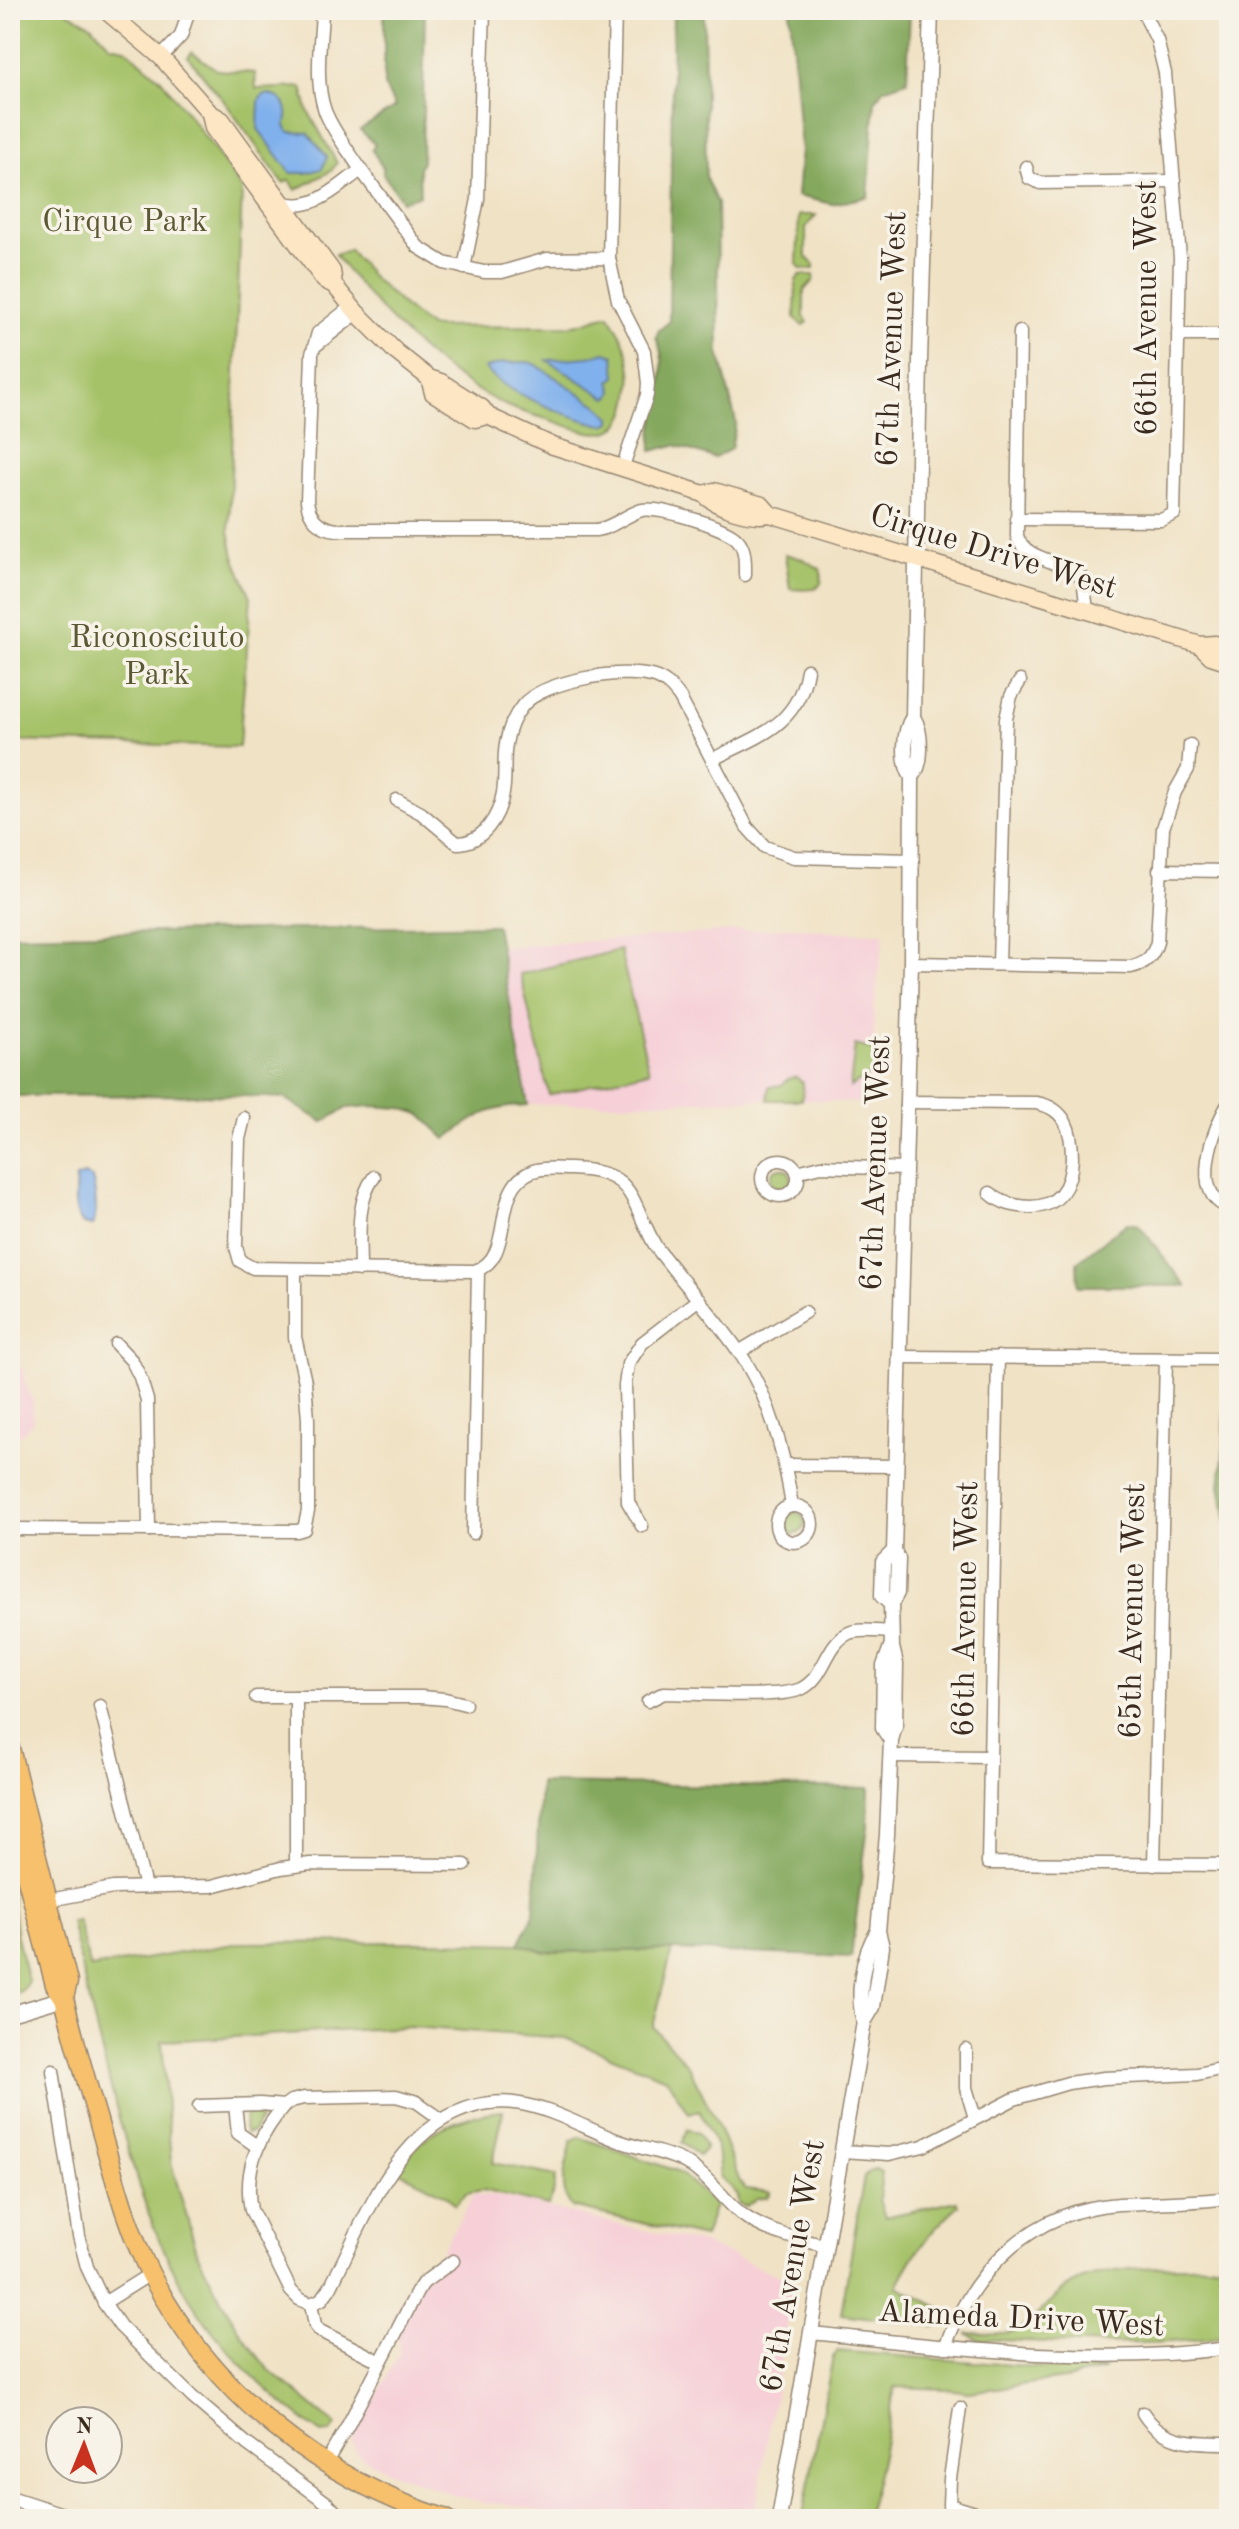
<svg xmlns="http://www.w3.org/2000/svg" width="1239" height="2529" viewBox="0 0 1239 2529" font-family="'Old Standard TT',serif">
<style>
.built{fill:#f6cfd7}
.green{fill:#a6c269;stroke:#707644;stroke-width:2}
.forest{fill:#84a85d;stroke:#60693e;stroke-width:2}
.water{fill:#81b1ec;stroke:#5e6e85;stroke-width:2}
.lines{fill:none;stroke-linecap:round;stroke-linejoin:round}
.minor-casing{stroke:#968672;stroke-width:15}
.tertiary-casing{stroke:#968672;stroke-width:17}
.secondary-casing{stroke:#968672;stroke-width:19}
.primary-casing{stroke:#968672;stroke-width:21}
.minor{stroke:#fff;stroke-width:12}
.tertiary{stroke:#fff;stroke-width:14}
.secondary{stroke:#fce6c4;stroke-width:16}
.primary{stroke:#f7c06c;stroke-width:18}
.labels{text-anchor:middle;dominant-baseline:central;stroke-width:7;stroke-linejoin:round;paint-order:stroke}
.park-label{font-size:32px;fill:#5b5834;stroke:#f7f3e8}
.street-label{font-size:32px;fill:#3b2a1e;stroke:#f7f3e8}
</style>
<rect width="100%" height="100%" fill="#f7f3e8"/>
<filter id="ink" filterUnits="userSpaceOnUse"><feTurbulence type="fractalNoise" baseFrequency=".0125" numOctaves="2"/><feDisplacementMap in="SourceGraphic" scale="16" xChannelSelector="R" yChannelSelector="G"/><feConvolveMatrix kernelMatrix="1 2 1 2 8 2 1 2 1" color-interpolation-filters="sRGB"/></filter>
<filter id="wash" filterUnits="userSpaceOnUse"><feTurbulence type="fractalNoise" baseFrequency=".006" numOctaves="4" result="noise"/><feDisplacementMap in="SourceGraphic" scale="32" xChannelSelector="R" yChannelSelector="G"/><feGaussianBlur stdDeviation="1.8" result="paint"/><feColorMatrix in="noise" values="0 0 0 0 0 0 0 0 0 0 0 0 0 0 0 0 0 1.4 0 .05"/><feComposite in="paint" operator="in"/></filter>
<g filter="url(#wash)">
<rect width="100%" height="100%" fill="#f0e2c5"/>
<!-- built -->
<g class="built">
<polygon points="795,927 832,932 884,933 874,1009 873,1104 796,1099 528,1105 501,947"/>
<polygon points="10,1369 24,1369 24,1379 33,1402 33,1421 23,1433 10,1439"/>
<polygon points="474,2194 501,2197 704,2244 789,2280 792,2295 754,2519 561,2519 538,2511 507,2504 488,2504 450,2494 391,2472 356,2454 352,2442 399,2354 399,2342 391,2322 411,2280 437,2259"/>
</g>
<!-- green -->
<g class="green">
<polygon points="10,10 64,10 91,25 110,45 125,48 161,79 212,146 242,189 229,531 234,557 251,597 239,747 10,741"/>
<polygon points="192,52 217,70 255,73 256,89 302,87 308,111 337,163 331,171 296,190 290,180 283,183 224,101 188,57"/>
<polygon points="799,215 816,215 806,227 806,256 814,265 814,269 801,269 797,264"/>
<path d="M349 250 374 279 406 308 430 327 567 326C582 325 594 318 609 315 627 341 636 370 629 401 620 445 592 434 559 423 543 417 523 413 507 406 437 374 381 314 335 255Z"/>
<polygon points="800,275 814,275 814,280 804,290 804,317 808,322 803,326 795,318 796,280"/>
<path d="M785 554 803 559 820 569C828 594 806 590 790 589Z"/>
<polygon points="620,950 649,1071 549,1095 520,974"/>
<polygon points="855,1045 874,1050 874,1072 850,1087"/>
<polygon points="796,1077 803,1083 802,1100 768,1100 769,1087 782,1085 788,1079"/>
<circle cx="781" cy="1178" r="10"/>
<circle cx="794" cy="1523" r="11"/>
<polygon points="10,1886 16,1933 28,1981 23,1989 10,1999"/>
<path d="M78 1920 90 1968 240 1943 427 1942 519 1944 545 1952 672 1950 653 2027 689 2067 717 2123 740 2182 746 2189 771 2192 768 2197 757 2199 746 2207 738 2203 737 2195 720 2176 717 2148 699 2110 689 2113 666 2078 565 2038 409 2027 162 2041 171 2163 198 2255 220 2298 247 2342 268 2369 336 2425 331 2432 322 2434C271 2397 224 2353 190 2299 150 2234 130 2161 111 2088 97 2033 83 1977 71 1921Z"/>
<polygon points="256,2107 262,2109 263,2114 253,2132 246,2133 244,2128 245,2117"/>
<path d="M503 2111 493 2163 556 2176 553 2195 548 2206 483 2190 466 2193 455 2205 446 2195 398 2171C417 2133 462 2114 503 2111Z"/>
<polygon points="687,2129 698,2133 706,2148 699,2156 682,2143"/>
<path d="M579 2137 674 2170 685 2177 715 2205 704 2237 572 2207C556 2189 568 2160 572 2140Z"/>
<path d="M876 2169 882 2172 879 2200 885 2217 957 2201 959 2205C930 2231 915 2251 897 2286L946 2311 936 2326 841 2314 864 2176 871 2170Z"/>
<path d="M1229 2263V2336C1146 2348 1061 2343 978 2339L966 2333C982 2333 1007 2336 1021 2328 1043 2314 1056 2289 1083 2279 1129 2263 1181 2269 1229 2263Z"/>
<path d="M837 2351 1061 2369H1105L1071 2378 968 2392 947 2389 895 2387C886 2432 880 2476 865 2519H802L833 2356Z"/>
</g>
<!-- forest -->
<g class="forest">
<polygon points="384,10 425,10 422,161 419,168 420,195 402,201 383,174 383,168 372,150 375,144 360,130 395,107 384,85"/>
<path d="M673 10H704L706 179 717 203 719 352 736 422 731 449 714 458 675 445 652 451C649 412 674 376 656 337L659 330 669 322Z"/>
<polygon points="790,10 910,10 907,81 883,89 875,101 868,197 832,204 797,196 801,150"/>
<path d="M496 925 528 1105C488 1107 476 1116 446 1139L420 1114 401 1108 370 1106 347 1108 323 1122 284 1098 223 1095 10 1096V935Z"/>
<polygon points="1127,1223 1139,1225 1186,1286 1078,1286 1077,1262"/>
<polygon points="1226,1370 1229,1370 1229,1737 1227,1522 1220,1486 1224,1447"/>
<polygon points="540,1783 869,1788 868,1826 851,1957 672,1950 545,1952 519,1944 534,1914"/>
</g>
<!-- water -->
<g class="water">
<path d="M266 94C285 97 291 108 285 126L289 132 308 133 327 157 322 169 306 173H291L258 129 259 101 261 97Z"/>
<polygon points="605,352 614,355 616,377 610,381 613,391 611,396 607,398 547,360 589,357"/>
<path d="M527 362 535 364 597 405 611 417V422L605 425 598 424C570 417 502 392 485 368L502 363Z"/>
<path d="M84 1175 92 1178C96 1194 98 1210 93 1226L83 1224C72 1210 75 1195 76 1178Z"/>
</g>
</g>
<g filter="url(#ink)">
<g class="lines">
<!-- minor casing -->
<g class="minor-casing">
<g id="minor">
<polyline points="615,10 609,258 618,300 644,351 648,383 647,395 622,469"/>
<polyline points="161,57 181,36 189,10"/>
<polyline points="1026,167 1029,178 1040,183 1174,181"/>
<polyline points="361,170 418,247 444,263 484,272 502,272 547,259 609,258"/>
<path d="M282 202C313 213 337 187 361 170 349 151 333 132 325 111 314 80 321 42 322 10"/>
<polyline points="464,268 478,199 484,10"/>
<path d="M352 306 318 333 312 354 307 501C309 518 319 528 337 530H596C613 528 625 515 642 510 658 506 726 527 737 539 746 548 745 563 745 575"/>
<path d="M1020 332 1017 536C1025 562 1064 559 1083 579L1087 610"/>
<polyline points="1178,335 1229,335"/>
<polyline points="315,346 357,313"/>
<polyline points="1016,519 1161,520 1174,514 1180,258 1165,73 1157,40 1142,10"/>
<path d="M713 759C758 736 798 726 807 670"/>
<path d="M397 800 421 813 457 843C483 843 499 817 503 793 506 777 503 760 506 744 508 731 514 716 523 705 543 681 622 668 651 676 664 679 672 687 680 698L747 827 765 847 794 857 911 860"/>
<polyline points="1159,870 1229,871"/>
<path d="M911 963 1131 967C1145 964 1153 957 1157 942L1163 828 1175 792 1188 769 1190 745"/>
<polyline points="999,964 1006,719 1011,696 1020,681"/>
<path d="M907 1102 1036 1103C1066 1108 1072 1131 1072 1158 1071 1185 1060 1207 1030 1207 1014 1206 1002 1204 990 1193"/>
<path d="M1229 1103C1213 1127 1189 1196 1229 1207"/>
<path d="M244 1118 239 1139 236 1247 240 1261 253 1268 475 1271C518 1256 488 1188 533 1171 545 1167 558 1169 570 1169 637 1171 628 1198 656 1247 682 1282 712 1313 737 1349 770 1395 784 1452 792 1506"/>
<circle cx="780" cy="1178" r="18"/>
<polyline points="797,1172 821,1166 904,1169"/>
<path d="M360 1270C360 1239 355 1203 374 1177"/>
<polyline points="116,1344 132,1361 140,1377 147,1400 149,1530"/>
<polyline points="739,1352 805,1312"/>
<polyline points="900,1357 1229,1359"/>
<polyline points="998,1357 988,1863 1229,1865"/>
<polyline points="786,1465 897,1466"/>
<circle cx="794" cy="1524" r="18"/>
<polyline points="642,1526 628,1502 625,1385 628,1364 642,1343 699,1299"/>
<polyline points="10,1529 297,1531 304,1529 308,1511 308,1419 305,1382 295,1337 295,1269"/>
<polyline points="473,1533 478,1270"/>
<polyline points="256,1697 421,1697 445,1699 465,1704"/>
<path d="M648 1701 664 1693C693 1693 779 1699 801 1689 826 1677 825 1644 849 1633 860 1628 880 1632 892 1632"/>
<polyline points="100,1706 145,1887"/>
<polyline points="890,1756 990,1757"/>
<polyline points="296,1865 296,1697"/>
<polyline points="1154,1865 1166,1359"/>
<polyline points="44,1901 113,1888 212,1886 281,1868 310,1864 465,1865"/>
<polyline points="966,2050 966,2088 975,2118"/>
<polyline points="53,2071 79,2236 87,2267 104,2303 120,2326 192,2397 247,2444 327,2503 342,2519"/>
<polyline points="235,2105 238,2133 258,2147"/>
<path d="M199 2106 260 2104 284 2106 291 2101 304 2098 396 2096 417 2102 442 2120C508 2081 554 2115 616 2140 639 2149 665 2151 686 2163 708 2176 721 2197 740 2213 764 2232 797 2239 826 2246"/>
<path d="M284 2106C258 2136 243 2170 251 2210L291 2291 299 2299 311 2304"/>
<polyline points="842,2151 889,2154 923,2146 1014,2099 1068,2083 1104,2078 1197,2074 1229,2067"/>
<polyline points="104,2303 150,2274"/>
<path d="M311 2304 322 2299 330 2288C360 2229 385 2157 442 2120"/>
<polyline points="311,2304 315,2325 320,2331 379,2361"/>
<path d="M811 2333C949 2347 1090 2367 1229 2348"/>
<path d="M945 2347C973 2269 1032 2210 1119 2204 1156 2202 1192 2203 1229 2198"/>
<polyline points="960,2408 950,2479 949,2505 995,2519"/>
<path d="M1143 2413C1162 2444 1196 2443 1229 2443"/>
<polyline points="325,2464 347,2427 417,2292 423,2283 453,2261"/>
</g>
</g>
<!-- tertiary casing -->
<g class="tertiary-casing">
<g id="tertiary">
<path d="M912 777C923 764 922 731 913 717L920 360 931 10"/>
<polyline points="891,1604 882,1596 883,1562 894,1551"/>
<polyline points="891,1740 883,1728 884,1666 891,1647"/>
<polyline points="10,2014 64,1998"/>
<path d="M864 2022C856 1995 862 1955 878 1931"/>
<polyline points="10,2498 75,2519"/>
<path d="M779 2519 864 2022 873 2007 882 1947 878 1931 887 1835 891 1740 895 1726 896 1664 892 1647 891 1604 897 1593 898 1559 894 1551 911 963 912 777C902 763 903 731 913 717"/>
</g>
</g>
<!-- secondary casing -->
<g class="secondary-casing">
<g id="secondary">
<polyline points="105,10 161,57 210,113 222,120 332,271 334,285"/>
<path d="M210 113 213 128 324 280 334 285 357 313 396 352 429 378 441 382 482 408 488 416 553 446 704 494C717 508 751 518 770 514L1200 645 1215 644 1229 649"/>
<polyline points="429,378 433,393 475,419 488,416"/>
<polyline points="704,494 714,491 762,505 770,514"/>
<polyline points="1200,645 1211,656 1229,662"/>
</g>
</g>
<!-- primary casing -->
<g class="primary-casing">
<g id="primary">
<polyline points="10,1748 68,1982 64,1998"/>
<path d="M10 1815 55 1985 64 1998C75 2045 90 2092 103 2138 116 2184 129 2233 151 2275 213 2394 320 2479 447 2519"/>
</g>
</g>
<!-- minor -->
<use href="#minor" class="minor"/>
<!-- tertiary -->
<use href="#tertiary" class="tertiary"/>
<!-- secondary -->
<use href="#secondary" class="secondary"/>
<!-- primary -->
<use href="#primary" class="primary"/>
</g>
</g>
<g class="labels">
<!-- park labels -->
<g class="park-label">
<text x="125" y="223">Cirque Park</text>
<text x="157" y="639">Riconosciuto<tspan x="157" dy="37">Park</tspan></text>
</g>
<!-- street labels -->
<g class="street-label">
<text transform="translate(1148 308) rotate(-90)">66th Avenue West</text>
<text transform="translate(893 339) rotate(-88)">67th Avenue West</text>
<text transform="translate(993 553) rotate(17)">Cirque Drive West</text>
<text transform="translate(877 1163) rotate(-88)">67th Avenue West</text>
<text transform="translate(967 1609) rotate(-89)">66th Avenue West</text>
<text transform="translate(1134 1611) rotate(-89)">65th Avenue West</text>
<text transform="translate(794 2266) rotate(-80)">67th Avenue West</text>
<text transform="translate(1021 2320) rotate(3)">Alameda Drive West</text>
</g>
</g>
<!-- margin -->
<rect width="1239" height="2529" fill="none" stroke="#f7f3e8" stroke-width="40"/>
<!-- north arrow -->
<g transform="translate(84 2445) rotate(1)"><circle r="38" fill="#f7f3e8" stroke="#aca397" stroke-width="2"/>
<path d="M0-6L14 30L0 20L-14 30Z" fill="#c8321e"/>
<text y="-12" font-size="22" font-weight="bold" text-anchor="middle" fill="#3b2a1e">N</text>
</g>
</svg>
